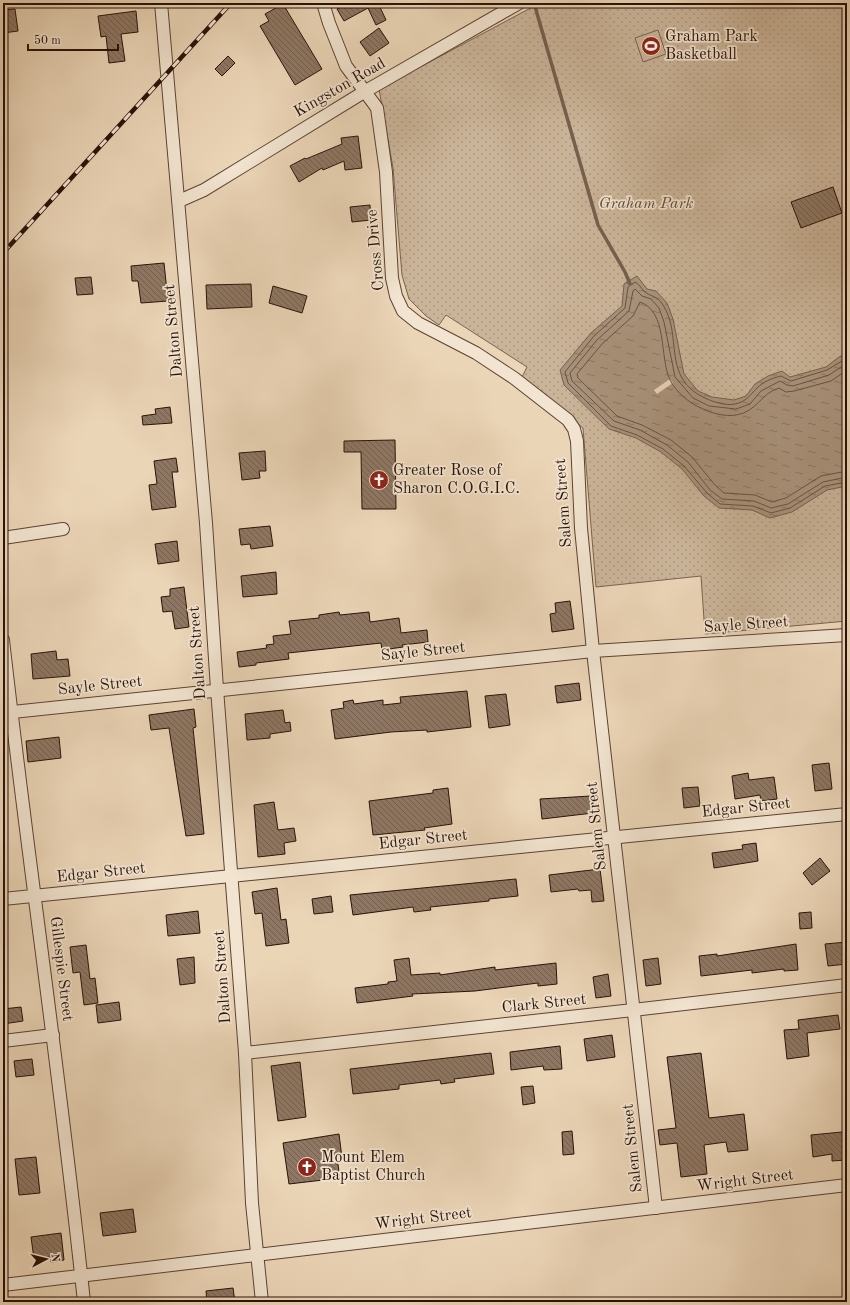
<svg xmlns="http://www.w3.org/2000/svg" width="850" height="1305" viewBox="0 0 850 1305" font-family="'Old Standard TT',serif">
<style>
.park{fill:url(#park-dots);stroke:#7a6350}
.pitch{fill:#cab499;stroke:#7a6350}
.water{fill:url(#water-ripples);stroke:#765f4e}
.pier{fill:#ebd5b7}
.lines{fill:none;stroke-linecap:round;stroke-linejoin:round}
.shore{stroke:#695242;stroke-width:1}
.stream{stroke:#765f4e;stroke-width:3.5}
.building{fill:url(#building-back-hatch);stroke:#291208}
.minor-casing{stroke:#5a4334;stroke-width:14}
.minor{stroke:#f2e4d0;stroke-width:12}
.rail-casing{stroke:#291208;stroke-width:4.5}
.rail{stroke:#f2e4d0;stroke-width:3;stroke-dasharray:9;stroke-linecap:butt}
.labels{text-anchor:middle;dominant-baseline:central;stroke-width:3.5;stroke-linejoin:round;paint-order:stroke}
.poi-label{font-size:16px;fill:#291208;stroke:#f2e4d0;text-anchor:start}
.street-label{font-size:16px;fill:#291208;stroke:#f2e4d0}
.park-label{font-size:16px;font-style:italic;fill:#614b3b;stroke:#f2e4d0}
</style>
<defs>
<pattern id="park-dots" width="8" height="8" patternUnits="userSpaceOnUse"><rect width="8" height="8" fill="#cab499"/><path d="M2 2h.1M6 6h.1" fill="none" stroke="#ae9a82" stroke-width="1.8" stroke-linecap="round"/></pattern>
<pattern id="water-ripples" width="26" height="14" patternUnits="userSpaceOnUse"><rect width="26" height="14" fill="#a9937c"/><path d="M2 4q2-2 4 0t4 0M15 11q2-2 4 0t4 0" fill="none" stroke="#8a7764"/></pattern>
<pattern id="building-back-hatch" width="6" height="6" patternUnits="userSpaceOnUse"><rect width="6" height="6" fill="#8e7763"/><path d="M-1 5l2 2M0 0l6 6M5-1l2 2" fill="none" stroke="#746050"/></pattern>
</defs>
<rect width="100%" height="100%" fill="#ebd5b7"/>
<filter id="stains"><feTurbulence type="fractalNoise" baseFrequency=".005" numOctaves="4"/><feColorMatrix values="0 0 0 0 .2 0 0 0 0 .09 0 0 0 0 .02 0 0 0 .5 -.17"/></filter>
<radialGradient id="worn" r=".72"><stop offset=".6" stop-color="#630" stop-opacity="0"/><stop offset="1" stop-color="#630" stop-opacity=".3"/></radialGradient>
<!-- park -->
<polygon class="park" points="540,3 847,3 847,621 705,634 701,576 596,587 583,428 521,379 527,367 446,315 439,325 426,316 409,299 402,275 393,168 379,89"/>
<!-- pitch -->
<polygon class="pitch" points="658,30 666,54 643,62 635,38"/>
<!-- water -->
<polygon class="water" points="637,276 647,289 656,291 667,303 673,319 684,374 698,391 712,397 734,400 746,396 755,384 768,376 782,371 790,377 826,367 839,357 847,354 847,486 827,490 792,512 770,518 752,510 719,508 704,496 682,469 661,452 636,438 609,429 564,385 560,370 591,333 622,306 624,284"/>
<!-- pier -->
<polygon class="pier" points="670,379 673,383 657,394 654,390"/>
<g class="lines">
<!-- shore -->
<g class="shore">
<path d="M847 358 827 370 791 381 781 376C772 378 763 382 757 388 750 395 746 402 735 404 727 406 713 402 705 398 661 378 683 335 663 305 657 295 650 297 644 291 641 288 639 284 635 282L628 287 625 308 594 336 565 372 568 383 611 426 637 435 663 449 684 466 707 493 720 504 753 506 771 513 790 508 825 486 847 482"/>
<polyline points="847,363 829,375 793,386 787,385 780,381 761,391 750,404 736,409 709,406 693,398 675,377 664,322 659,308 651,299 642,296 635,289 633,291 629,311 597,340 570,373 572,381 614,421 640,430 667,445 688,462 710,490 722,499 754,501 771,508 788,504 823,482 847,477"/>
<path d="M847 370 831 381 794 391 786 392 779 388C761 393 757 412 736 415 726 417 710 413 701 408 689 403 676 392 670 380 659 356 668 312 640 302L633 316 602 344 577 374 578 378 617 416 642 425 671 440 692 457 715 485 724 493 755 495 772 502 786 498 821 476 847 471"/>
</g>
<!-- stream -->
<polyline class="stream" points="534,3 598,225 625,272 630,284"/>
</g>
<!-- building -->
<g class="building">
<polygon points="349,3 378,3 386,20 376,25 368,8 344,21 337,9"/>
<polygon points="283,4 322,69 295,85 260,26 269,21 265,14"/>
<polygon points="15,9 18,31 3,33 3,10"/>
<polygon points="136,11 138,32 121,34 125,61 109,63 106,36 101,37 98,16"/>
<polygon points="379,28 389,43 370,56 360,42"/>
<polygon points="228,56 235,63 222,76 215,69"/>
<polygon points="358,136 362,168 345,170 344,161 323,170 322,168 299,182 290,166 305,158 306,159 342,144 341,138"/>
<polygon points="833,187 842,213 801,228 791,202"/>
<polygon points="370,205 371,220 352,222 350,207"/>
<polygon points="164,263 168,301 141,303 138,281 132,281 131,266"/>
<polygon points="91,277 93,294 77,295 75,278"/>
<polygon points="251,284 252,307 207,309 206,285"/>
<polygon points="273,286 307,296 302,313 269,303"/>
<polygon points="170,407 172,423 143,425 142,416 156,414 155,409"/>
<polygon points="395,440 396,509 362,509 361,452 344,452 344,441"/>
<polygon points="265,451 266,471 259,471 260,478 242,480 239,453"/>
<polygon points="176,458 178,472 172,472 176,507 152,510 149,485 157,484 154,461"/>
<polygon points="270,526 273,546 251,549 250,544 241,545 239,529"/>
<polygon points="177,541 179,561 158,564 155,544"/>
<polygon points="276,572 277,594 243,597 241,576"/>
<polygon points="184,587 189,627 175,629 172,611 163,612 161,597 170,596 170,589"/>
<polygon points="570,601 574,629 552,632 550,614 556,613 555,603"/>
<polygon points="339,612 340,615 369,612 370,622 399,618 401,633 427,630 428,642 402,645 403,647 382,650 381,643 288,653 289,659 256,663 256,665 239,667 237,652 267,648 266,645 274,644 273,636 291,634 289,621 319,618 319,615"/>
<polygon points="56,651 57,660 68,659 70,676 33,679 31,654"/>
<polygon points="579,683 581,700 557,703 555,686"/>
<polygon points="467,691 471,727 427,732 427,730 391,732 335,739 331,710 344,708 343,702 353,700 354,704 383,700 383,705 401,703 400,697"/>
<polygon points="506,694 510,725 489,728 485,696"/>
<polygon points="194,709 196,727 193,728 204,834 186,836 169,728 151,730 149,715"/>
<polygon points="283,710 285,723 290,722 291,731 270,734 270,738 247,740 245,714"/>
<polygon points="59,737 61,758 28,762 26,741"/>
<polygon points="829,763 832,789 815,791 812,765"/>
<polygon points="748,773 749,780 774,777 777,799 761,801 760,795 735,799 732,776"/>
<polygon points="698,787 700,806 684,808 682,788"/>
<polygon points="448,788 452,824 424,828 425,830 373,835 369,801 433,793 433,790"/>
<polygon points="591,796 593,813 542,819 540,799"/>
<polygon points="274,802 278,830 294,828 296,841 284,843 285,854 258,857 254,805"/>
<polygon points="756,843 758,861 714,868 712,853 743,849 742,845"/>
<polygon points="820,858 830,871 812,885 803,873"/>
<polygon points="600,869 604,901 592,902 591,890 579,891 578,889 551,892 549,875"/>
<polygon points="516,879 518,896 489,899 489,901 430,907 431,910 414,912 413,907 353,915 350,895"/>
<polygon points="277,888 281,920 286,919 289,943 266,946 262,913 255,914 252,892"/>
<polygon points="331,896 333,912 314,914 312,899"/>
<polygon points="198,911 200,933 168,936 166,915"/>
<polygon points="811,912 812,928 800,929 799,913"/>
<polygon points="847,942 847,964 828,966 825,944"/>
<polygon points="796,944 798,970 784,971 784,969 752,973 752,970 701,976 699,956 717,954 717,956"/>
<polygon points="86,945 90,979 95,978 98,1003 84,1005 80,972 73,973 70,947"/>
<polygon points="194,957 195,983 180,985 177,959"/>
<polygon points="409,958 411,975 440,973 440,975 495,967 495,970 556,963 557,984 538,986 538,983 475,991 412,994 413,996 357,1003 355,988 388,984 388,982 397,981 394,960"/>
<polygon points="658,958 661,984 646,986 643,960"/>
<polygon points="608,974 611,996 596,998 593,977"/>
<polygon points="119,1002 121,1020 98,1023 96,1005"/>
<polygon points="21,1007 23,1021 3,1024 3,1009"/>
<polygon points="838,1015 840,1029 807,1033 809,1056 787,1059 784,1030 799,1029 798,1020"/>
<polygon points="612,1035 615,1057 587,1061 584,1039"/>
<polygon points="560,1046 562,1069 544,1070 543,1066 511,1070 510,1052"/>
<polygon points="491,1053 494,1074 454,1079 455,1082 441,1084 440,1080 399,1085 399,1089 353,1094 350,1069"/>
<polygon points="701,1053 709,1118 744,1114 748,1150 728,1152 726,1142 704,1145 707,1174 681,1177 677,1143 660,1145 658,1130 676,1128 667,1057"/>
<polygon points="32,1059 34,1075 16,1077 14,1061"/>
<polygon points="300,1062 306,1117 278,1121 271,1066"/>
<polygon points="533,1086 535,1103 523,1105 521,1087"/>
<polygon points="572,1131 574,1154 563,1155 562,1132"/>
<polygon points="842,1132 846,1160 832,1161 832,1154 813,1157 811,1135"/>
<polygon points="339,1134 342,1158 337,1158 340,1178 289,1184 283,1143"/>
<polygon points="36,1157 40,1193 19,1195 15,1159"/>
<polygon points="133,1209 136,1232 103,1236 100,1213"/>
<polygon points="61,1233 64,1260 51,1262 50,1257 34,1259 31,1237"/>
<polygon points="233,1288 235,1302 207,1302 206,1291"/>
</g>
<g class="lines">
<!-- minor casing -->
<g class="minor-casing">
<g id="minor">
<polyline points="161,3 206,523 217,689 245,1053 252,1203 262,1302"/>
<polyline points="323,3 329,23 346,66 377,108 386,172 392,278 396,296 403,311 418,323 476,353 514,378 568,420 574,429 577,441 581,528 593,651 656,1208"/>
<polyline points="179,201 204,190 364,92 519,3"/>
<polyline points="3,538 63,529"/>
<path d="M3 640C28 861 61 1081 84 1302"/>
<polyline points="3,713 593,651 847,635"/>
<polyline points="3,899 847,814"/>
<polyline points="3,1041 53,1035"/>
<polyline points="245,1053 633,1010 847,985"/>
<polyline points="3,1285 847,1185"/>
</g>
</g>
<!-- minor -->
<use href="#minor" class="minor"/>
<!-- rail casing -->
<g class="rail-casing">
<polyline id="rail" points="3,253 231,3"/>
</g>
<!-- rail -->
<use href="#rail" class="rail"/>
</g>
<!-- icons -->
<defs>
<g id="stadium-disc" transform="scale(1)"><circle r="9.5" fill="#8f2418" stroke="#f2e4d0"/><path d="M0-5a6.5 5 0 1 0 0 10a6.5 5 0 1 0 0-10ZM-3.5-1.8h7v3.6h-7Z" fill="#fff"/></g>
<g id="church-disc" transform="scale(1)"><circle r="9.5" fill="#8f2418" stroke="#f2e4d0"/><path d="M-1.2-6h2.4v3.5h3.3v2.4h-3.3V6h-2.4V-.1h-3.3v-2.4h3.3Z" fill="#fff"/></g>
</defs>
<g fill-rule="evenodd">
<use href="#stadium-disc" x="651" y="46"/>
<use href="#church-disc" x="379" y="480"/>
<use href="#church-disc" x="307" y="1167"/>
</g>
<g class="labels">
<!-- poi labels -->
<g class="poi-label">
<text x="665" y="37">Graham Park<tspan x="665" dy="18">Basketball</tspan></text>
<text x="393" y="471">Greater Rose of<tspan x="393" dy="18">Sharon C.O.G.I.C.</tspan></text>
<text x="321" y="1158">Mount Elem<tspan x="321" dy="18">Baptist Church</tspan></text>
</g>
<!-- street labels -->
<g class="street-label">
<text transform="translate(340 88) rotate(-30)">Kingston Road</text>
<text transform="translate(376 250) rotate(-95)">Cross Drive</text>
<text transform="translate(174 331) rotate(-95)">Dalton Street</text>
<text transform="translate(564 503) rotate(-94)">Salem Street</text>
<text transform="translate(746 625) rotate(-4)">Sayle Street</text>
<text transform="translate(423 652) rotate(-6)">Sayle Street</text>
<text transform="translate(198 653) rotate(-94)">Dalton Street</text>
<text transform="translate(100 686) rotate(-6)">Sayle Street</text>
<text transform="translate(746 808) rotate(-6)">Edgar Street</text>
<text transform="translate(597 826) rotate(-96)">Salem Street</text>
<text transform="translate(423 840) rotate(-6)">Edgar Street</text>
<text transform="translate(101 873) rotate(-6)">Edgar Street</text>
<text transform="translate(61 969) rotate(83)">Gillespie Street</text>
<text transform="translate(223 977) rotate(-94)">Dalton Street</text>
<text transform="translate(544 1004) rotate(-6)">Clark Street</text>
<text transform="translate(633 1148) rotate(-96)">Salem Street</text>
<text transform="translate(745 1181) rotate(-7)">Wright Street</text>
<text transform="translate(423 1219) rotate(-7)">Wright Street</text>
</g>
<!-- park labels -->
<g class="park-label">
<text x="646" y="204">Graham Park</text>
</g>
</g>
<!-- margin -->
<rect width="850" height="1305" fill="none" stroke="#ebd5b7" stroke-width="16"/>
<rect x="4" y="4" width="842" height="1297" fill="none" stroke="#291208" stroke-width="2"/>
<rect x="8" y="8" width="834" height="1289" fill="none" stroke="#291208"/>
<!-- north arrow -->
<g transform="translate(46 1259) rotate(83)" stroke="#f2e4d0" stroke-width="3" paint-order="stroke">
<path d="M0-3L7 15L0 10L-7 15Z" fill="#291208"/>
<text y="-6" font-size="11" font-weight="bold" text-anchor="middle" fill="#291208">N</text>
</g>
<!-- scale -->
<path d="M28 44v6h90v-6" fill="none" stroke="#291208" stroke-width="2"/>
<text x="34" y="44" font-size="12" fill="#291208" stroke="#f2e4d0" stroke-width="3" paint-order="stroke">50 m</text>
<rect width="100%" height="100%" filter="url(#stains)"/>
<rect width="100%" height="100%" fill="url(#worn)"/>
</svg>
